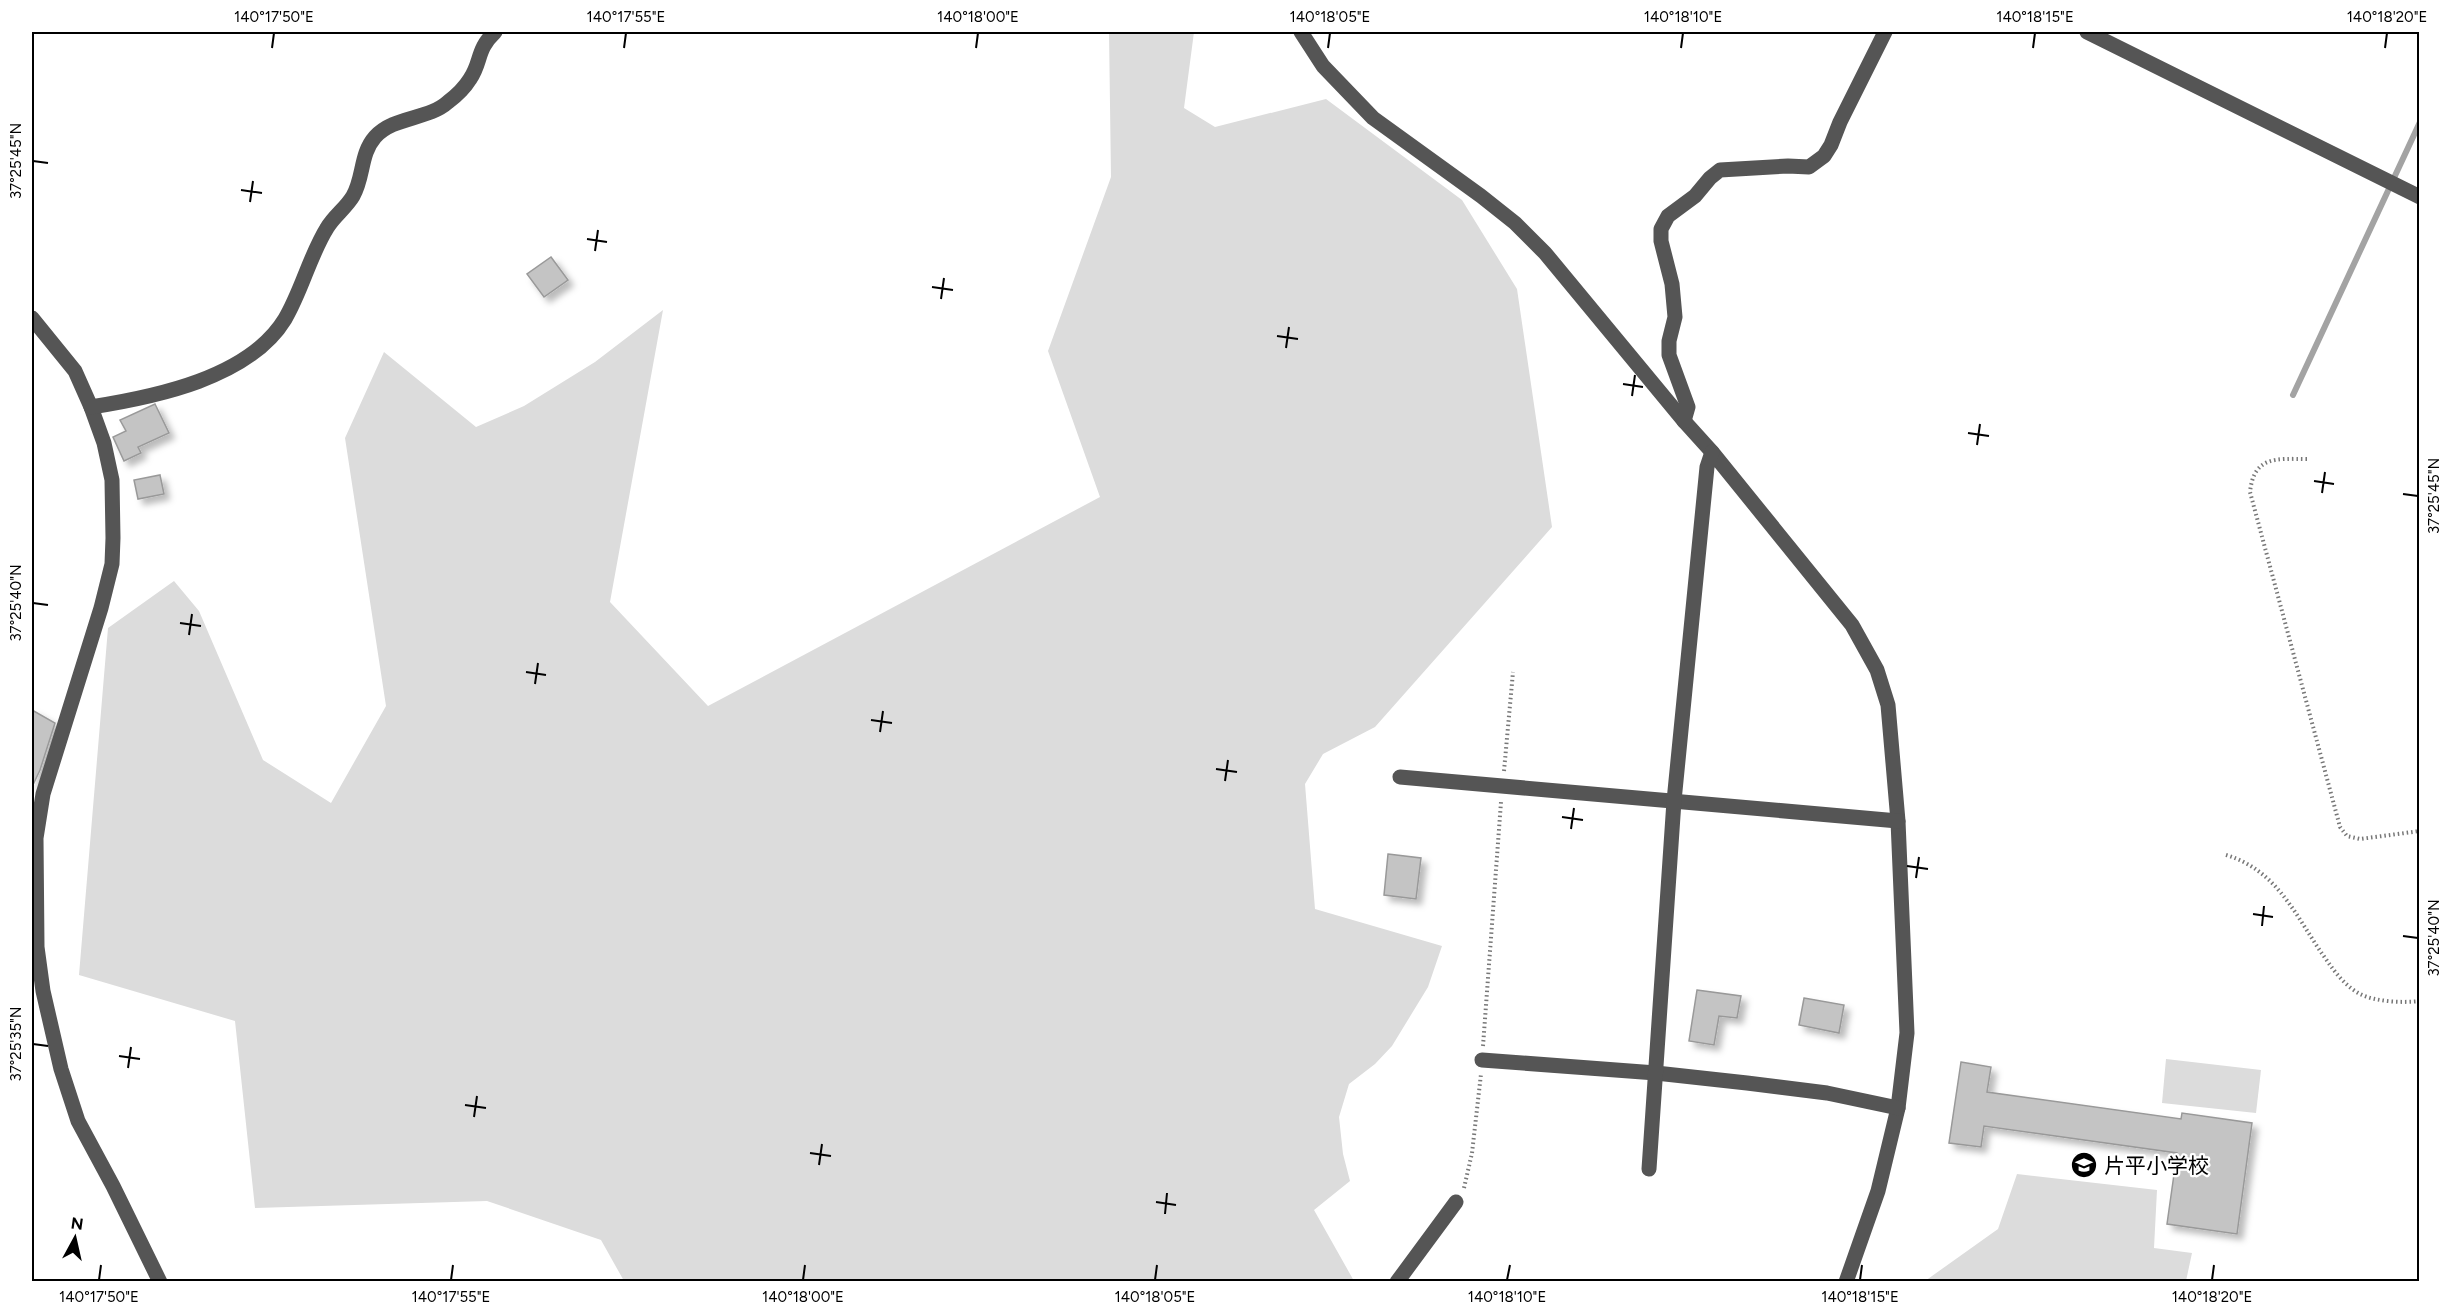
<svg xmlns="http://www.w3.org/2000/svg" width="2451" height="1313" viewBox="0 0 2451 1313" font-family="Figtree,'Noto Sans JP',sans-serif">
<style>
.green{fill:#dcdcdc}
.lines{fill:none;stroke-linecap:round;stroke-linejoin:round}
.stream{stroke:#a3a3a3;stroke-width:6}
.building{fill:#c4c4c4;stroke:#999;stroke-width:1.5;filter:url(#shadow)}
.path{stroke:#777;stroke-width:4;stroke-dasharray:1.5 3;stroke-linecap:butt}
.minor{stroke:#555;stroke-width:15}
.ticks{fill:none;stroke:#000;stroke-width:2}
.labels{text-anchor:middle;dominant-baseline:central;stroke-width:4.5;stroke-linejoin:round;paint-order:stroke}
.poi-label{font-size:21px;fill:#000;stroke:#fff;text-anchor:start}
.neatline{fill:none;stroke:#000;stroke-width:2}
.ticks-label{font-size:15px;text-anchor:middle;fill:#000}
</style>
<defs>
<filter id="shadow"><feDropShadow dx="5.5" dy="5.5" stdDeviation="3" flood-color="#0004"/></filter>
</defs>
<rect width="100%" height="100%" fill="#fff"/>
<!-- green -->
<g class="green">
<polygon points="1109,32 1194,32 1184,108 1215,127 1326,99 1462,200 1517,289 1552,527 1375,727 1323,754 1305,784 1315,909 1442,946 1428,987 1392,1046 1375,1064 1349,1084 1339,1117 1343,1154 1350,1181 1314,1210 1354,1281 624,1281 601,1240 487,1201 255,1208 235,1021 79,975 108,628 174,581 199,611 263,760 331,803 386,706 345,438 384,352 476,427 524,406 595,362 663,310 610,602 708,706 1100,497 1048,351 1111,177"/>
<polygon points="2166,1059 2261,1070 2256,1113 2162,1103"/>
<polygon points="2017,1174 2157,1190 2154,1248 2192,1253 2186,1281 1925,1281 1998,1229"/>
</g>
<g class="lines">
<!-- stream -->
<polyline class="stream" points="2293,395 2420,122"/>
</g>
<!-- building -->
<g class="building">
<polygon points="551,257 568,280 544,297 527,274"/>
<polygon points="155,404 169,433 138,447 141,453 124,461 113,437 126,431 120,420"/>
<polygon points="160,475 164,494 138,499 134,480"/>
<polygon points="32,710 55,723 40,770 32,787"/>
<polygon points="1388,854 1421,858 1416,899 1384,895"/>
<polygon points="1697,990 1741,996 1737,1018 1719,1016 1714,1045 1689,1041"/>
<polygon points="1804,998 1844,1005 1839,1033 1799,1025"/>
<polygon points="1961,1062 1991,1067 1987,1092 2181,1119 2182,1113 2252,1123 2237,1234 2167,1224 2177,1153 1984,1126 1981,1147 1949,1143"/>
</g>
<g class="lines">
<!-- path -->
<g class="path">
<path d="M2307 459C2277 459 2254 455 2250 492L2340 827 2347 836 2360 839 2420 831"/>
<polyline points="1504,771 1513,672"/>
<path d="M2226 855C2280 871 2297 920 2328 962 2336 974 2347 987 2360 994 2376 1002 2403 1003 2420 1001"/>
<polyline points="1483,1046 1501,802"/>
<polyline points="1464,1188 1472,1153 1481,1074"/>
</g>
<!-- minor -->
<g class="minor">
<polyline points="1301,32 1323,66 1373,118 1481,196 1515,223 1545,253 1684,421 1712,452 1852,625 1877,670 1888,705 1898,821 1907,1033 1898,1108 1878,1191 1846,1282"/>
<polyline points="2087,32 2420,197"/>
<polyline points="32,318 75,371 91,407 104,443 112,480 113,538 112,564 101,608 43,794 36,838 37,947 43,991 61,1069 78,1121 113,1186 160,1282"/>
<path d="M91 407C155 397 249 378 285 319 302 290 310 255 327 228 334 216 346 208 353 196 364 177 360 154 375 137 394 116 428 120 448 102 456 96 465 87 470 79 482 61 476 50 495 32"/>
<polyline points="1684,421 1688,407 1669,355 1669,341 1675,317 1672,284 1661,241 1661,229 1668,216 1695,196 1710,178 1720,170 1788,166 1809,167 1824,156 1831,145 1840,122 1885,32"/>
<polyline points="1400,777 1898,821"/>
<polyline points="1482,1060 1656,1073 1747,1083 1827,1093 1898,1108"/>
<polyline points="1649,1169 1674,801 1707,467 1712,452"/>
<polyline points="1397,1282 1456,1202"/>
</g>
</g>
<!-- ticks -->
<path class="ticks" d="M272 48 274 33M624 48 626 33M976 48 978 33M1328 48 1330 33M1681 48 1683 33M2033 48 2035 33M2385 48 2387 33M33 161 48 163M241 190 262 193M250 202 253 181M587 239 607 242M595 251 598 230M932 287 953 290M941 299 944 278M1277 336 1298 339M1286 348 1289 327M1623 384 1643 387M1632 396 1635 375M1968 433 1989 436M1977 445 1980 424M2314 481 2334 484M2322 493 2325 472M2403 494 2418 496M33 603 48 605M180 623 201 626M189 635 192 614M526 672 546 675M535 684 538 663M871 720 892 723M880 732 883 711M1216 769 1237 772M1225 781 1228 760M1562 817 1583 820M1571 829 1574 808M1907 866 1928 869M1916 878 1919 857M2253 914 2273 917M2262 926 2264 906M2403 936 2418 938M33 1044 48 1046M119 1056 140 1059M128 1068 131 1047M465 1105 486 1108M474 1117 477 1096M810 1153 831 1156M819 1165 822 1144M1156 1202 1176 1205M1165 1214 1167 1193M99 1280 101 1265M451 1280 453 1265M803 1280 805 1265M1155 1280 1157 1265M1507 1280 1510 1265M1860 1280 1862 1265M2212 1280 2214 1265"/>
<!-- icons -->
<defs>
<g id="school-disc" transform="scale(1.35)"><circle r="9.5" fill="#000" stroke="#fff"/><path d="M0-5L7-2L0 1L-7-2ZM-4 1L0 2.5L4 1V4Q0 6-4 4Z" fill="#fff"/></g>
</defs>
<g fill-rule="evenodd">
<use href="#school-disc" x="2084" y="1165"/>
</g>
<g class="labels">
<!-- poi labels -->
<g class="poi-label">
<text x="2104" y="1165">片平小学校</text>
</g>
</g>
<!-- border -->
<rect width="2451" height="1313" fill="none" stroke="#ffffff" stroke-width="66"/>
<!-- north arrow -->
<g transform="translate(75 1238) rotate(8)" stroke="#ffffff" stroke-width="4.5" paint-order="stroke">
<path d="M0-4.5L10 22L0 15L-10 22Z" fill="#000000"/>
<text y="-9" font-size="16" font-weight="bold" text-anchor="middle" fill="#000000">N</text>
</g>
<rect x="33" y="33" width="2385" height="1247" class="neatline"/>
<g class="ticks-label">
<text x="274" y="22">140°17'50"E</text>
<text x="626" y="22">140°17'55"E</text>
<text x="978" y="22">140°18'00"E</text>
<text x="1330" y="22">140°18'05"E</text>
<text x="1683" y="22">140°18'10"E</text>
<text x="2035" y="22">140°18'15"E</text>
<text x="2387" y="22">140°18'20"E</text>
<text transform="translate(16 161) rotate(-90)" y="5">37°25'45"N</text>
<text transform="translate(2434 496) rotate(-90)" y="5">37°25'45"N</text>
<text transform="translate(16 603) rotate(-90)" y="5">37°25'40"N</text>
<text transform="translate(2434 938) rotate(-90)" y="5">37°25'40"N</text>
<text transform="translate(16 1044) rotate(-90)" y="5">37°25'35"N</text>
<text x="99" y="1302">140°17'50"E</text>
<text x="451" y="1302">140°17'55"E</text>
<text x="803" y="1302">140°18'00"E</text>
<text x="1155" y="1302">140°18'05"E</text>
<text x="1507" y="1302">140°18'10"E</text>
<text x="1860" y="1302">140°18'15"E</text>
<text x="2212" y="1302">140°18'20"E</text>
</g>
</svg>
